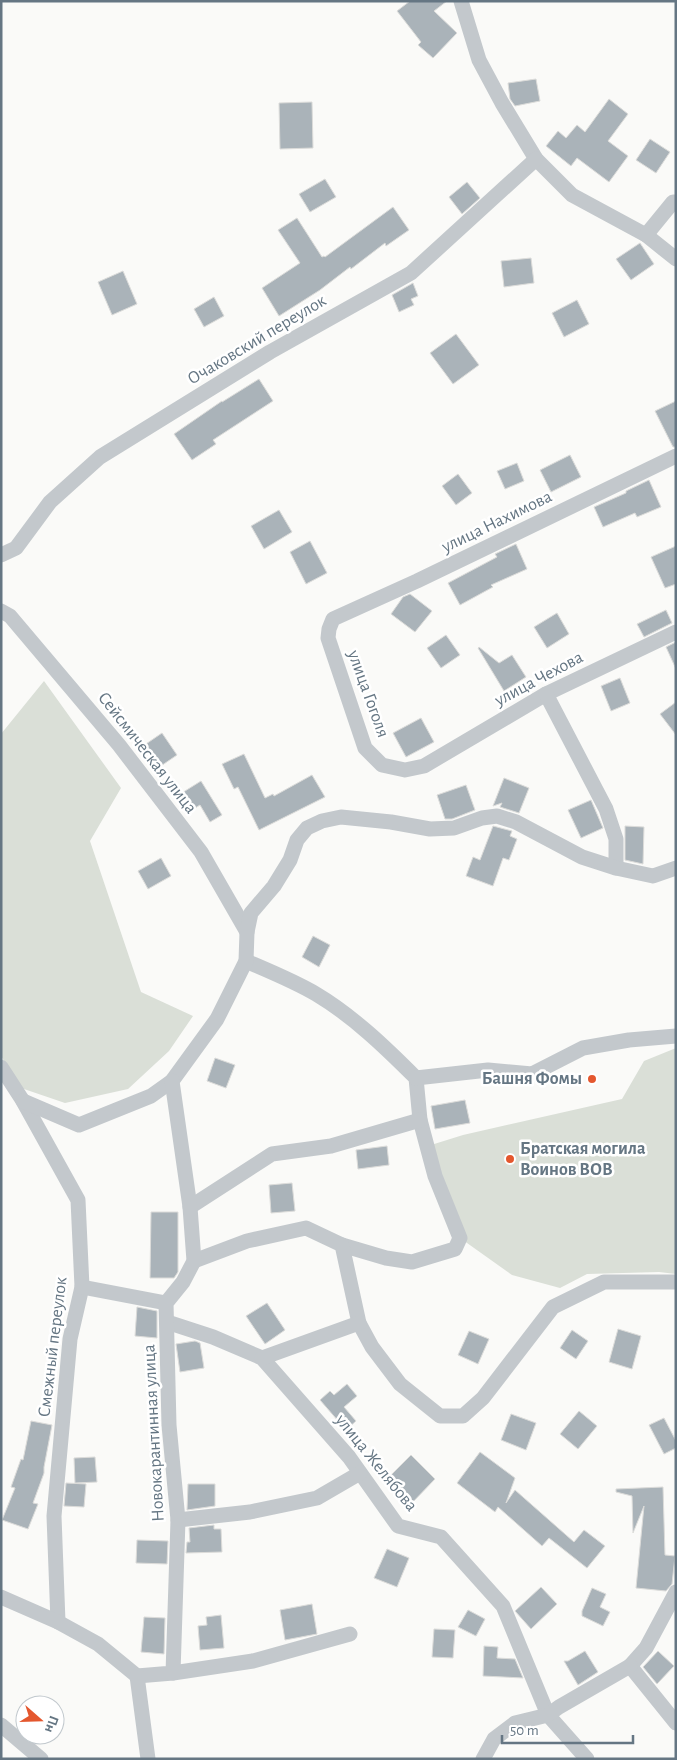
<svg xmlns="http://www.w3.org/2000/svg" width="677" height="1760" viewBox="0 0 677 1760" font-family="'Alegreya Sans',sans-serif">
<style>
.green{fill:#dadfd7}
.building{fill:#aab3b9;stroke:#dcdcda}
.lines{fill:none;stroke-linecap:round;stroke-linejoin:round}
.minor{stroke:#c3c8cc;stroke-width:15}
.poi-dot{fill:#e4572e;stroke:#fff;stroke-width:2}
.labels{text-anchor:middle;dominant-baseline:central;stroke-width:5;stroke-linejoin:round;paint-order:stroke}
.street-label{font-size:18px;fill:#657683;stroke:#fff}
.poi-label{font-size:18px;font-weight:bold;fill:#657683;stroke:#fff;text-anchor:end}
</style>
<rect width="100%" height="100%" fill="#fafaf8"/>
<!-- green -->
<g class="green">
<polygon points="44,681 121,788 90,841 141,992 193,1016 169,1051 128,1089 65,1103 21,1088 1,1056 1,734"/>
<polygon points="676,1048 676,1274 659,1272 587,1274 560,1288 512,1275 460,1238 431,1145 463,1135 622,1099 644,1061"/>
</g>
<!-- building -->
<g class="building">
<polygon points="410,1 447,1 434,11 457,33 433,58 418,45 421,42 397,11"/>
<polygon points="536,79 540,101 515,106 510,99 508,83"/>
<polygon points="609,99 628,114 608,141 628,156 609,182 577,158 571,166 546,146 558,131 566,138 577,125 585,132"/>
<polygon points="312,102 313,148 280,149 279,103"/>
<polygon points="650,139 670,152 656,173 636,160"/>
<polygon points="325,179 336,197 310,212 299,194"/>
<polygon points="467,182 480,198 462,214 449,197"/>
<polygon points="393,207 409,230 386,246 385,243 351,269 350,267 320,290 279,316 262,288 300,263 278,230 297,218 322,257 324,256 325,257"/>
<polygon points="640,243 654,264 631,280 616,259"/>
<polygon points="531,258 534,283 504,287 501,261"/>
<polygon points="123,271 137,304 112,315 98,282"/>
<polygon points="413,283 418,296 411,299 414,305 399,312 392,295"/>
<polygon points="214,297 224,316 204,327 194,309"/>
<polygon points="577,300 589,324 564,337 552,313"/>
<polygon points="456,334 479,365 453,384 430,353"/>
<polygon points="259,379 273,401 213,440 216,444 192,460 174,434 222,401 222,402"/>
<polygon points="676,401 676,447 673,447 655,411"/>
<polygon points="570,455 581,477 551,492 540,470"/>
<polygon points="517,463 524,481 505,489 497,471"/>
<polygon points="458,474 472,493 456,505 442,486"/>
<polygon points="649,480 661,507 637,517 635,513 603,527 594,507 626,493 626,491"/>
<polygon points="279,510 292,532 264,549 251,526"/>
<polygon points="310,541 327,573 306,584 290,552"/>
<polygon points="516,544 527,569 491,585 493,587 460,605 448,583 497,557 495,554"/>
<polygon points="676,546 676,584 665,588 651,557"/>
<polygon points="410,594 432,611 415,632 391,614 403,597"/>
<polygon points="666,610 672,623 644,637 637,624"/>
<polygon points="557,613 569,634 547,648 534,627"/>
<polygon points="446,635 460,655 441,668 427,648"/>
<polygon points="676,642 676,669 666,647"/>
<polygon points="479,647 499,663 512,655 526,677 504,691 478,648"/>
<polygon points="620,678 630,703 611,711 601,686"/>
<polygon points="676,702 676,735 660,714"/>
<polygon points="421,718 434,742 406,757 393,733"/>
<polygon points="162,733 177,755 158,768 143,746"/>
<polygon points="244,754 265,798 273,794 274,796 312,775 325,797 259,830 238,787 234,789 222,764"/>
<polygon points="504,778 529,788 519,813 500,807 502,803 493,806"/>
<polygon points="201,781 222,815 210,822 200,805 187,813 177,796"/>
<polygon points="466,785 475,810 452,819 445,819 437,795"/>
<polygon points="591,800 603,828 581,838 568,810"/>
<polygon points="493,826 512,831 510,836 517,839 509,860 503,858 493,886 466,876 473,857 480,860"/>
<polygon points="625,826 644,827 643,864 625,860"/>
<polygon points="161,858 171,876 148,889 138,871"/>
<polygon points="313,936 330,945 319,967 302,957"/>
<polygon points="215,1058 235,1065 226,1088 207,1081"/>
<polygon points="465,1100 470,1123 435,1129 431,1106"/>
<polygon points="387,1146 389,1165 358,1169 356,1150"/>
<polygon points="292,1183 295,1211 271,1213 269,1185"/>
<polygon points="151,1212 178,1212 178,1272 174,1278 150,1278"/>
<polygon points="267,1303 285,1330 265,1344 246,1316"/>
<polygon points="137,1307 157,1311 157,1338 135,1336"/>
<polygon points="618,1329 641,1336 632,1369 609,1362"/>
<polygon points="572,1330 588,1341 576,1359 560,1348"/>
<polygon points="469,1331 489,1339 478,1364 458,1355"/>
<polygon points="195,1341 200,1343 204,1368 180,1372 176,1344"/>
<polygon points="347,1384 357,1396 344,1407 356,1421 346,1430 320,1400 330,1391 334,1395"/>
<polygon points="579,1411 597,1426 578,1449 560,1434"/>
<polygon points="511,1414 536,1423 526,1450 501,1440"/>
<polygon points="664,1418 676,1441 676,1448 664,1454 649,1425"/>
<polygon points="31,1421 52,1425 44,1467 44,1473 33,1503 38,1504 28,1529 2,1520 15,1488 11,1487 21,1459 23,1460"/>
<polygon points="480,1452 515,1478 506,1503 515,1490 574,1542 584,1530 605,1546 587,1568 549,1538 542,1546 498,1507 495,1512 457,1483"/>
<polygon points="411,1455 435,1479 410,1505 385,1481"/>
<polygon points="95,1457 97,1482 75,1483 74,1458"/>
<polygon points="66,1483 86,1484 84,1507 64,1506"/>
<polygon points="188,1484 215,1484 215,1506 187,1510"/>
<polygon points="663,1487 665,1555 675,1556 672,1584 666,1591 636,1588 644,1506 633,1533 632,1496 616,1492 616,1489"/>
<polygon points="214,1525 214,1529 221,1529 222,1552 186,1553 187,1542 190,1542 189,1528"/>
<polygon points="137,1540 168,1541 167,1564 136,1563"/>
<polygon points="387,1549 409,1558 397,1587 374,1578"/>
<polygon points="541,1587 557,1604 531,1629 515,1611"/>
<polygon points="592,1588 606,1594 600,1607 610,1612 603,1626 582,1616 582,1611"/>
<polygon points="312,1604 317,1634 285,1640 280,1610"/>
<polygon points="468,1610 485,1619 476,1636 458,1627"/>
<polygon points="221,1615 224,1648 200,1650 198,1626 207,1625 206,1617"/>
<polygon points="144,1617 165,1618 164,1654 141,1652"/>
<polygon points="434,1629 455,1630 453,1658 432,1657"/>
<polygon points="484,1646 498,1647 497,1658 515,1659 523,1678 483,1676"/>
<polygon points="585,1651 598,1672 578,1685 564,1661 568,1661"/>
<polygon points="658,1651 674,1666 657,1684 643,1667"/>
</g>
<g class="lines">
<!-- minor -->
<g class="minor">
<polyline points="461,1 479,60 502,103 536,159 572,195 646,235 676,259"/>
<polyline points="646,235 673,202 676,202"/>
<polyline points="676,456 417,581 333,619 329,629 328,638 365,748 382,765 405,770 424,766 546,694 676,632"/>
<polyline points="1,555 16,548 50,502 100,457 270,352 411,273 536,159"/>
<polyline points="1,611 10,616 119,745 201,852 247,932"/>
<polyline points="546,694 606,809 616,839 616,868"/>
<path d="M246 961C269 971 294 981 316 994 353 1016 386 1048 416 1078L420 1120 435 1176 460 1238 455 1249 412 1262 386 1258 342 1245"/>
<polyline points="1,1067 23,1101 78,1200 82,1287 70,1339 54,1516 58,1622"/>
<polyline points="416,1078 488,1070 532,1074 583,1048 629,1040 676,1036"/>
<polyline points="23,1101 79,1125 151,1096 172,1081 217,1019 246,961 247,932 251,913 274,886 290,860 297,840 307,828 322,821 341,817 391,822 430,829 454,828 482,818 497,816 516,822 582,857 616,868 653,876 676,868"/>
<polyline points="190,1207 272,1154 331,1146 420,1120"/>
<polyline points="194,1261 247,1241 306,1228 342,1245 359,1323 372,1347 400,1384 440,1416 463,1416 483,1398 553,1307 604,1282 676,1282"/>
<polyline points="82,1287 166,1303"/>
<polyline points="167,1322 213,1337 262,1358 349,1457 398,1526 441,1537 503,1606 548,1715 587,1759"/>
<polyline points="262,1358 359,1323"/>
<polyline points="178,1520 250,1512 317,1498 360,1473"/>
<polyline points="676,1592 646,1648 630,1666 676,1723"/>
<polyline points="1,1597 58,1622 98,1644 137,1676"/>
<polyline points="173,1673 253,1661 350,1634"/>
<polyline points="137,1676 173,1673 178,1520 169,1425 166,1303 183,1282 194,1261 190,1207 172,1081"/>
<polyline points="137,1676 148,1759"/>
<polyline points="1,1725 41,1759"/>
<polyline points="483,1759 494,1739 515,1723 548,1715 559,1707 630,1666"/>
</g>
</g>
<!-- markers -->
<g class="poi-dot">
<circle cx="592" cy="1079" r="5"/>
<circle cx="510" cy="1159" r="5"/>
</g>
<g class="labels">
<!-- street labels -->
<g class="street-label">
<text transform="translate(257 340) rotate(-31)">Очаковский переулок</text>
<text transform="translate(497 522) rotate(-26)">улица Нахимова</text>
<text transform="translate(539 679) rotate(-28)">улица Чехова</text>
<text transform="translate(368 694) rotate(70)">улица Гоголя</text>
<text transform="translate(147 753) rotate(52)">Сейсмическая улица</text>
<text transform="translate(53 1347) rotate(-83)">Смежный переулок</text>
<text transform="translate(154 1433) rotate(-93)">Новокарантинная улица</text>
<text transform="translate(376 1463) rotate(51)">улица Желябова</text>
</g>
<!-- poi labels -->
<g class="poi-label">
<text x="582" y="1079">Башня Фомы</text>
<text x="520" y="1149" text-anchor="start">Братская могила<tspan x="520" dy="21">Воинов ВОВ</tspan></text>
</g>
</g>
<!-- border -->
<rect width="677" height="1760" fill="none" stroke="#657683" stroke-width="5"/>
<!-- north arrow -->
<g transform="translate(40 1720) rotate(110)"><circle r="24" fill="#ffffff" stroke="#c1c8cd"/>
<path d="M0-4L9 19L0 12L-9 19Z" fill="#e4572e"/>
<text y="-8" font-size="14" font-weight="bold" text-anchor="middle" fill="#657683">Пн</text>
</g>
<!-- scale -->
<path d="M502 1735v8h131v-8" fill="none" stroke="#657683" stroke-width="2.5"/>
<text x="510" y="1735" font-size="15" fill="#657683" stroke="#ffffff" stroke-width="4" paint-order="stroke">50 m</text>
</svg>
